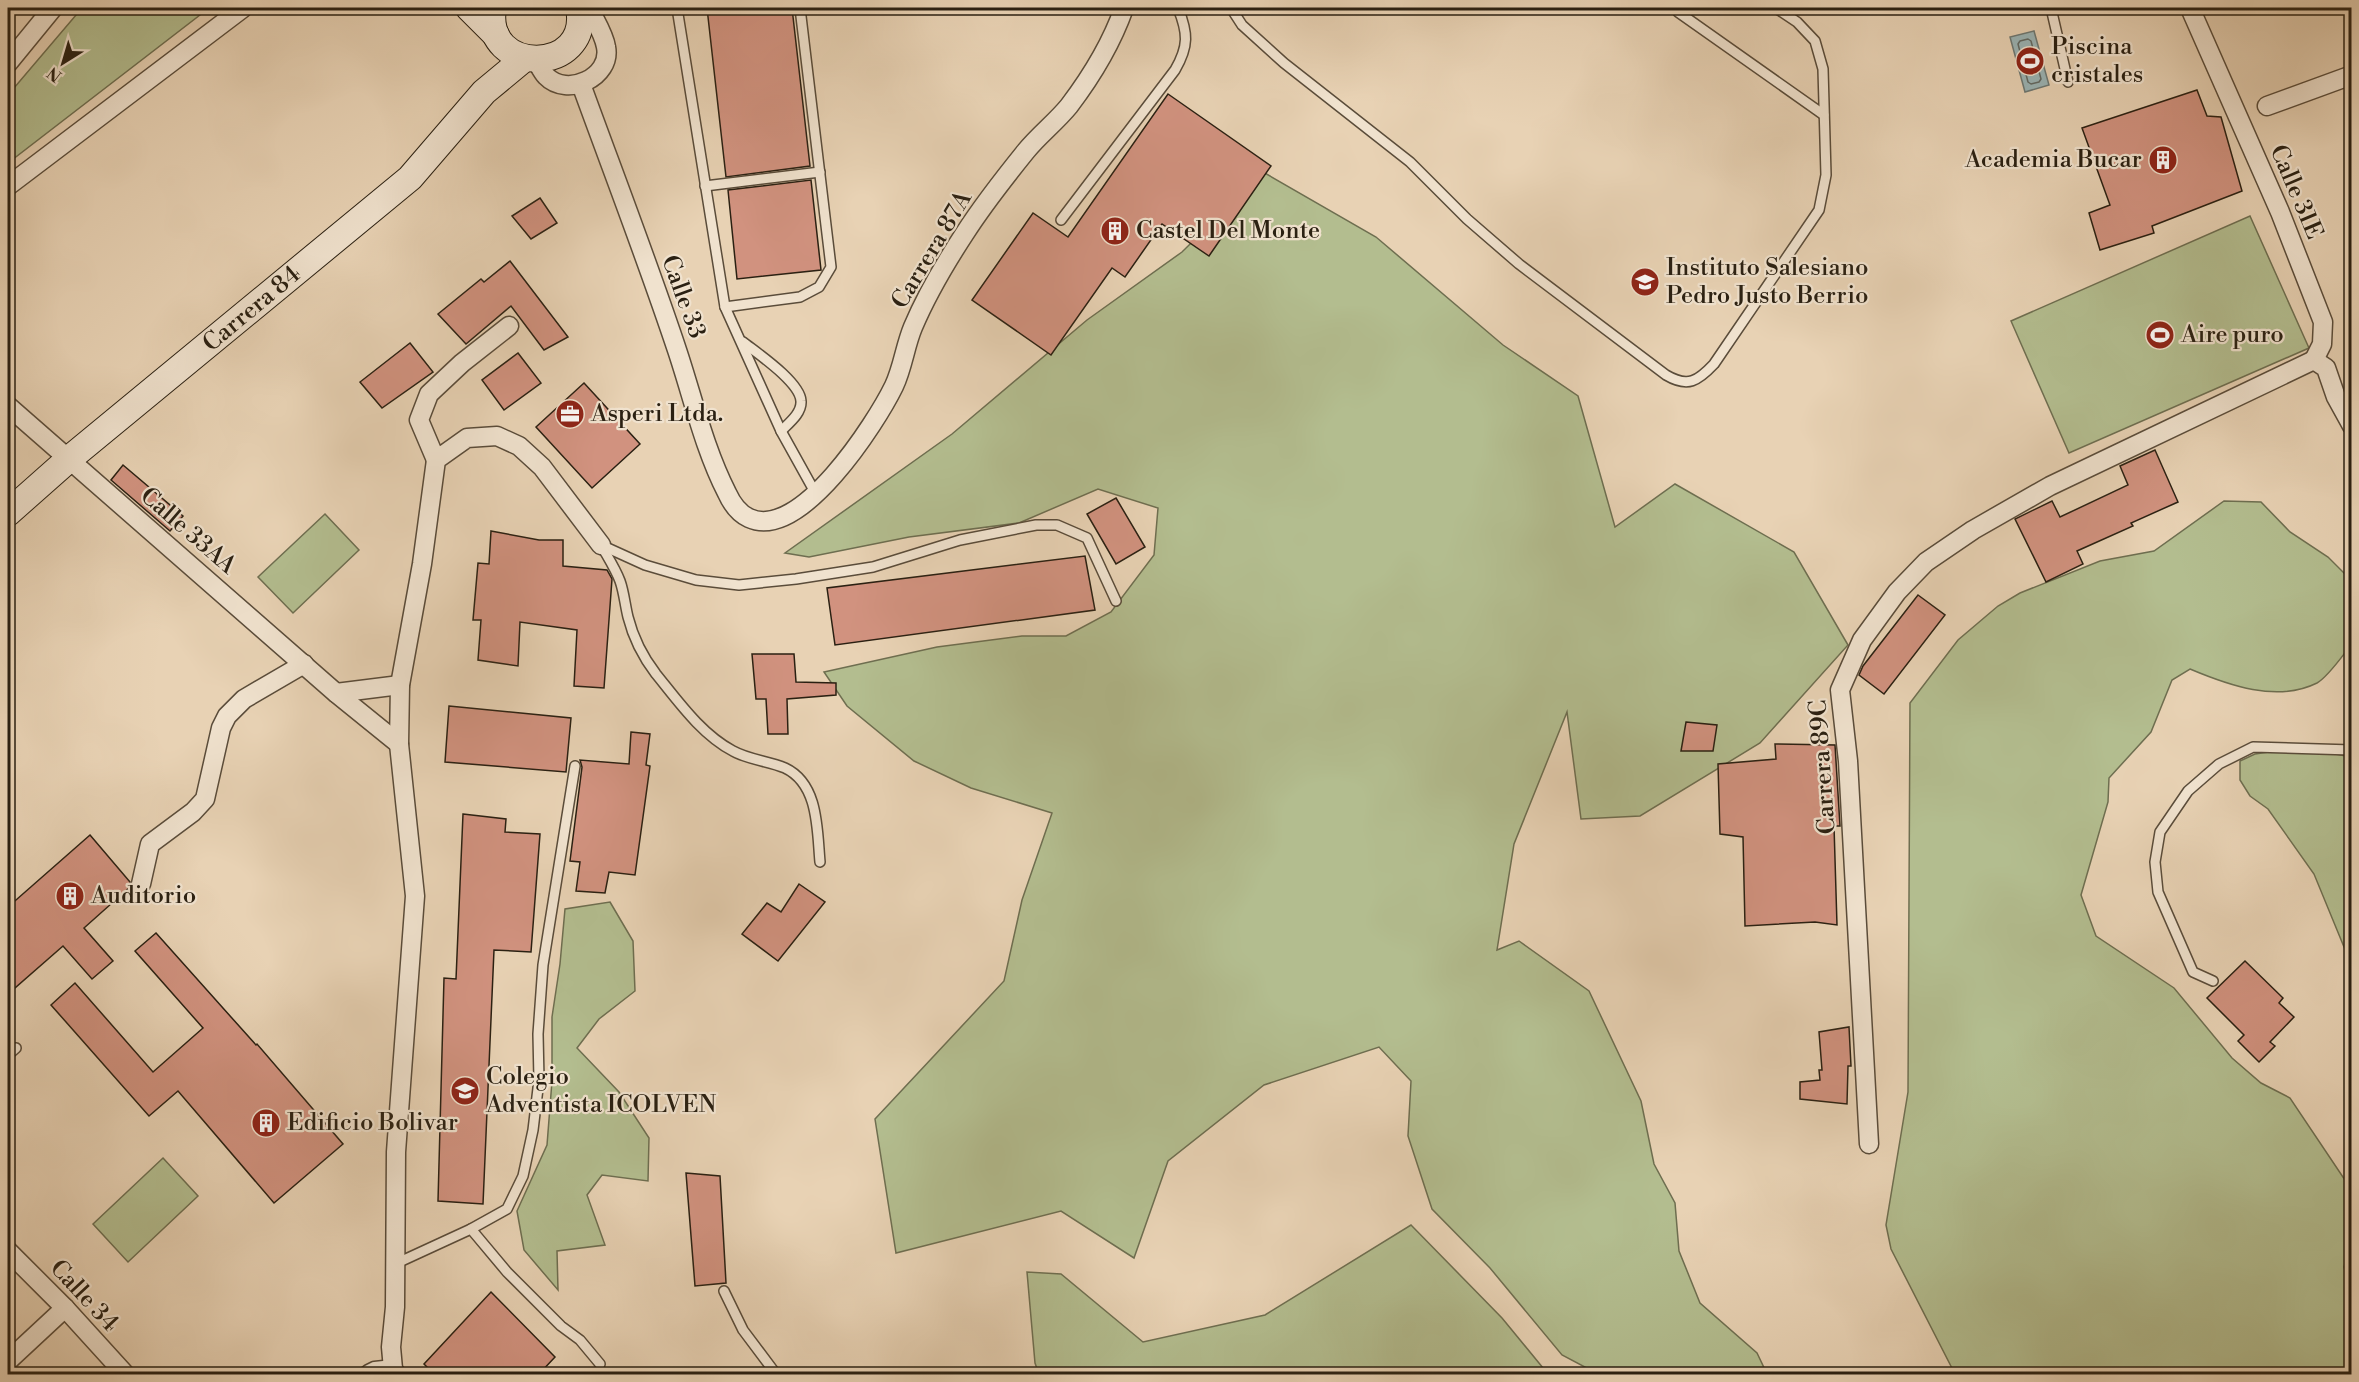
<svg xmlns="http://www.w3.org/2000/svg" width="2359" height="1382" viewBox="0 0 2359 1382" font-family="'Libre Bodoni',serif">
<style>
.green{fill:#b3bd8f;stroke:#6e6e50;stroke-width:1.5}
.water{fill:#9bb5b6;stroke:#6e7974;stroke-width:1.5}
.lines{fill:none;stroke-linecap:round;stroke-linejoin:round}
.shore{stroke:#626a64;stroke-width:1.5}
.building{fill:#d1927f;stroke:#2a2012;stroke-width:1.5}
.lane-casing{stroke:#5a4c3a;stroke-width:12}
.street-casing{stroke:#5a4c3a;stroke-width:21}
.secondary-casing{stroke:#2a2012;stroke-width:28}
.lane{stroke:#f0e2ce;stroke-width:9}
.street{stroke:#f0e2ce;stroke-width:18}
.secondary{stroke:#f0e2ce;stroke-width:26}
.labels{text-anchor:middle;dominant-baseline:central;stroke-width:4.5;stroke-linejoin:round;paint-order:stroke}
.poi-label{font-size:24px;fill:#2a2012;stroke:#f0e2ce;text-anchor:start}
.street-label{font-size:24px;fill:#2a2012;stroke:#f0e2ce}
</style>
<rect width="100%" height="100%" fill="#e8d2b4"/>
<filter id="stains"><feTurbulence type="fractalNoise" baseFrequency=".00333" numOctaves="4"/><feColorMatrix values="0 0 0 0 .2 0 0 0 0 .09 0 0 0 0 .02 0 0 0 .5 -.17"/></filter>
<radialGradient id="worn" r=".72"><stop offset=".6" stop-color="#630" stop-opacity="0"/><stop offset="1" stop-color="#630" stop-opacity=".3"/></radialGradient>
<!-- green -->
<g class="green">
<polygon points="82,8 209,8 8,163 8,95"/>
<polygon points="1263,172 1376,237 1503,345 1578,396 1615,527 1675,484 1794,552 1848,645 1760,743 1640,816 1581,819 1567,712 1514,844 1497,950 1519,941 1589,991 1641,1101 1654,1164 1675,1203 1679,1251 1700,1303 1757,1353 1767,1374 1598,1374 1562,1355 1490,1268 1432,1209 1408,1136 1411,1081 1379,1047 1264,1085 1168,1161 1134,1258 1061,1211 896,1253 875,1119 1004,981 1022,900 1052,813 971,788 914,761 847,706 824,672 937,647 1022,636 1066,636 1111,612 1154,555 1158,508 1098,489 1019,523 909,537 809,557 785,553 952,434 1087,320 1182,252"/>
<polygon points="2250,216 2309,348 2069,453 2011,321"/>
<path d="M2224 501 2261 502 2290 532 2328 557 2351 580V645C2343 655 2328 677 2317 683 2277 703 2228 685 2190 669L2172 680 2151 732 2109 778 2108 802 2081 895 2096 936 2174 988 2232 1058 2261 1083 2290 1098 2351 1189V1241L2344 1267 2351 1294V1374H1955L1891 1249 1886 1225 1908 1092 1910 703 1958 640 1998 606 2020 593 2100 561 2154 551Z"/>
<polygon points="325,514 359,550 293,613 258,577"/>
<polygon points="2276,751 2330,753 2351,757 2351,964 2314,874 2268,809 2250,796 2240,780 2240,761 2255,754"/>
<polygon points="610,902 633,941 635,991 599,1019 577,1048 619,1092 649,1138 648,1181 602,1175 587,1195 605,1245 557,1251 558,1290 524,1250 517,1211 547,1145 552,1081 552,1017 560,964 565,909"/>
<polygon points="163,1158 198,1196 128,1262 93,1224"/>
<polygon points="1411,1225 1502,1318 1548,1374 1039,1374 1035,1363 1027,1272 1061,1274 1143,1342 1265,1315"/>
</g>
<!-- water -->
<polygon class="water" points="2034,31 2049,85 2025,92 2010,37"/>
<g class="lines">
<!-- shore -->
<polygon class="shore" points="2028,39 2031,41 2041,79 2039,82 2031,84 2028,82 2018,44 2020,41"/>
</g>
<!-- building -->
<g class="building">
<polygon points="707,8 792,8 810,166 726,177"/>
<polygon points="2197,90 2207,116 2221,117 2242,191 2152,226 2154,233 2100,250 2089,213 2110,205 2082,128"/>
<polygon points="1168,94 1271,166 1209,256 1162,224 1125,277 1112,268 1051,355 972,300 1033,213 1068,237"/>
<polygon points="811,180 821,270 737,279 728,190"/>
<polygon points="540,198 557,223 531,239 512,216"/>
<polygon points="510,261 568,337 544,350 511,306 466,344 438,314 481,279 484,282"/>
<polygon points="410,343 433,372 382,408 360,382"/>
<polygon points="518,353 541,383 504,410 482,380"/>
<polygon points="584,383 640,444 592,488 536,427"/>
<polygon points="2155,450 2178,502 2131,523 2133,526 2077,551 2083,564 2046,582 2015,519 2052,501 2060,517 2128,485 2120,466"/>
<polygon points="123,465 183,516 170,531 111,480"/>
<polygon points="1116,498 1145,547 1116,564 1087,514"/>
<polygon points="491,531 539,540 563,540 563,566 607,570 612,579 604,688 574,686 577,630 520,622 518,666 478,660 481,620 473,620 478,563 489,564"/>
<polygon points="1085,556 1095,610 835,645 827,588"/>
<polygon points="1918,595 1945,615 1884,694 1859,675 1863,666"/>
<polygon points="752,654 794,654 796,682 836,683 836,695 787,699 788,734 768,734 766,699 756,699"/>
<polygon points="449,706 571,718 566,772 445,762"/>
<polygon points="1686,722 1717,725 1713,751 1681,751"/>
<polygon points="631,732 650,734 646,765 650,766 635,875 609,872 605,893 576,891 580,862 570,861 582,767 580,760 629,764"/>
<polygon points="1775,744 1835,745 1840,826 1834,826 1837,925 1815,922 1745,926 1743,837 1720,834 1718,764 1776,759"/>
<polygon points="463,814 506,819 505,832 540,834 531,952 494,950 483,1204 438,1201 444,978 456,979"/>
<polygon points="90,835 130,882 130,887 84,928 113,961 92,979 63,946 8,994 8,907"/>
<polygon points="799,884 825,902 778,961 742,934 767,903 781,912"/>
<polygon points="156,933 256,1045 257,1044 343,1144 274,1203 178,1091 149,1116 51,1005 75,983 153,1072 203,1028 135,951"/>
<polygon points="2245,961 2283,998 2279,1003 2294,1017 2270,1042 2275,1046 2259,1062 2238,1041 2244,1035 2207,998"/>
<polygon points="1849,1027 1851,1066 1848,1066 1847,1104 1800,1099 1800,1082 1820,1080 1819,1070 1822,1070 1819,1032"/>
<polygon points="686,1173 720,1176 726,1283 695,1286"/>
<polygon points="491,1292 555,1357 539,1374 434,1374 424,1364"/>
</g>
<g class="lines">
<!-- lane casing -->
<g class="lane-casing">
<g id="lane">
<polyline points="677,8 725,307 781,431 816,494"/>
<path d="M1231 8 1242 25 1284 63 1410 162 1467 219 1519 264 1666 375C1688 388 1698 381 1714 364L1819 210 1826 175 1823 69 1815 41 1797 22 1776 8"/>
<polyline points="1676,8 1678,12 1824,115"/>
<polyline points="2051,8 2068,82"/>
<polyline points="705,186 820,172"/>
<path d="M1061 220 1175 70C1189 46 1188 33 1178 8"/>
<polyline points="725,307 800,297 819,287 831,267 800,8"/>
<path d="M743 342C757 353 800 382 801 401 802 413 789 423 781 431"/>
<polyline points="601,545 645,565 696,580 739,585 796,579 873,567 960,540 1036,525 1057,525 1087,538 1116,601"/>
<path d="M601 545C607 556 615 568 620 581 624 592 625 605 628 617 633 637 643 657 656 674 678 701 701 734 733 751 749 760 769 761 785 768 819 784 817 830 820 862"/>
<polyline points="2213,981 2193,972 2158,892 2155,862 2160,832 2188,791 2219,764 2253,747 2352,750"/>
<polyline points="8,1055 16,1048"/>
<polyline points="471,1229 507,1209 523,1176 533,1130 539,1080 538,1034 543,965 575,766"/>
<polyline points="395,1264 471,1229 507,1272 561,1326 580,1340 600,1364"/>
<polyline points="724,1291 743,1330 776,1374"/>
</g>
</g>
<!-- street casing -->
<g class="street-casing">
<g id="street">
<polyline points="2190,8 2280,212 2323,322 2322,344 2314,360"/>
<path d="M536 60C539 65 542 72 546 76 567 98 612 77 606 47 604 34 594 19 589 8"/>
<polyline points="8,63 53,8"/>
<path d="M581 84C613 172 647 260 677 350 693 398 704 448 727 493 732 504 738 513 749 518 800 542 876 423 894 386 903 367 905 346 913 327 927 294 946 262 965 233 983 205 1005 177 1026 151 1039 135 1056 122 1069 106 1091 77 1112 42 1124 8"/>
<polyline points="2267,106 2352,75"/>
<polyline points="8,186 243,8"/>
<polyline points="2314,360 2326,368 2336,397 2352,426"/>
<polyline points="8,406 336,693 399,744"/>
<polyline points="436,460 419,420 429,394 462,363 509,326"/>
<polyline points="336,693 400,685"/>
<polyline points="141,884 150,844 193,812 205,799 221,728 227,716 244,699 304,664"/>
<polyline points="1869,1144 1848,761 1840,690 1862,640 1897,592 1926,562 1973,530 2050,486 2314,360"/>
<polyline points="8,1251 65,1308 125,1374"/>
<polyline points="8,1361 65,1308"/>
<polyline points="369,1374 375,1371 393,1369"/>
<polyline points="396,1374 393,1369 391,1347 395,1307 396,1152 415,896 399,744 400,685 422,564 436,460 467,438 497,436 519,446 542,467 601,545"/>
</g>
</g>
<!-- secondary casing -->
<g class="secondary-casing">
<g id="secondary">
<polyline points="469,8 496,35"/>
<path d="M493 8C482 76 592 75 579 8"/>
<polyline points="8,513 69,459 410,178 484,92 525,58"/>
</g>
</g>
<!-- lane -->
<use href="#lane" class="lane"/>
<!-- street -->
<use href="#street" class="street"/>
<!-- secondary -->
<use href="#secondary" class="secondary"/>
</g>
<!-- icons -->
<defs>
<g id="stadium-disc" transform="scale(1.5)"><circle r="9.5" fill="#8f2418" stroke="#f0e2ce"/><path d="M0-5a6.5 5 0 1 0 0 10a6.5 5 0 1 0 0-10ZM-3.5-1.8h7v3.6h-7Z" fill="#fff"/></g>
<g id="building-disc" transform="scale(1.5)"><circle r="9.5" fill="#8f2418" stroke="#f0e2ce"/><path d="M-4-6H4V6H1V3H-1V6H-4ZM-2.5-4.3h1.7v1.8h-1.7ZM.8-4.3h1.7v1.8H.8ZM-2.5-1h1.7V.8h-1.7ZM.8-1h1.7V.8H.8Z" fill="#fff"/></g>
<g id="school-disc" transform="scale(1.5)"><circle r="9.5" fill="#8f2418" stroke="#f0e2ce"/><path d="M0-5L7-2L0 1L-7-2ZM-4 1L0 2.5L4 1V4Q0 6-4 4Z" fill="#fff"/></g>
<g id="office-disc" transform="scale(1.5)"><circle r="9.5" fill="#8f2418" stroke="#f0e2ce"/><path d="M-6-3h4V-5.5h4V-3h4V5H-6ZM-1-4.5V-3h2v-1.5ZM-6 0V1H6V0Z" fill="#fff"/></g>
<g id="university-disc" transform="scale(1.5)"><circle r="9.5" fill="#8f2418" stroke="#f0e2ce"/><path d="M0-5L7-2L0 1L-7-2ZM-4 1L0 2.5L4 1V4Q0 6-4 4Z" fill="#fff"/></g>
</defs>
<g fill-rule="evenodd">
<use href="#stadium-disc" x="2030" y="61"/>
<use href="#building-disc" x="2163" y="160"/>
<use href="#building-disc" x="1115" y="231"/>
<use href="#school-disc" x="1645" y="282"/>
<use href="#stadium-disc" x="2160" y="335"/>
<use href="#office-disc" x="570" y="414"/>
<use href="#building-disc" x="70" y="896"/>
<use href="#university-disc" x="465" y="1091"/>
<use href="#building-disc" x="266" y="1123"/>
</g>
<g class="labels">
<!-- poi labels -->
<g class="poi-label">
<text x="2051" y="47">Piscina<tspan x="2051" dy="28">cristales</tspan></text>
<text x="2142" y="160" text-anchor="end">Academia Bucar</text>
<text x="1136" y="231">Castel Del Monte</text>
<text x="1666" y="268">Instituto Salesiano<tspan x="1666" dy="28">Pedro Justo Berrio</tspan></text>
<text x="2181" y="335">Aire puro</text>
<text x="591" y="414">Asperi Ltda.</text>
<text x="91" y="896">Auditorio</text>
<text x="486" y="1077">Colegio<tspan x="486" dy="28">Adventista ICOLVEN</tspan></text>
<text x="287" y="1123">Edificio Bolivar</text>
</g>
<!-- street labels -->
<g class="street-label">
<text transform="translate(2296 192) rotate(67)">Calle 31E</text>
<text transform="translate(932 250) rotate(-59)">Carrera 87A</text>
<text transform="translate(683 297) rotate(70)">Calle 33</text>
<text transform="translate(252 309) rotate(-40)">Carrera 84</text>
<text transform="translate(188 531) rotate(41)">Calle 33AA</text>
<text transform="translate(1823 767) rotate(-94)">Carrera 89C</text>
<text transform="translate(84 1296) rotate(47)">Calle 34</text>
</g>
</g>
<!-- margin -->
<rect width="2359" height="1382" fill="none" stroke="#e8d2b4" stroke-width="30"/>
<rect x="9" y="9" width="2341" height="1364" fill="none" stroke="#2a2012" stroke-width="3"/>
<rect x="15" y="15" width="2329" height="1352" fill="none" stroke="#2a2012" stroke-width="1.5"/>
<!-- north arrow -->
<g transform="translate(63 63) rotate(217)" stroke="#f0e2ce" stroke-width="4.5" paint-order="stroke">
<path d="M0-4.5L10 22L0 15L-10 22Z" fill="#2a2012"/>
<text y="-9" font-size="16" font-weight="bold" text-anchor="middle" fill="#2a2012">N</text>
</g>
<rect width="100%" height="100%" filter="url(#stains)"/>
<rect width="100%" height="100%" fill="url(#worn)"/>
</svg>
